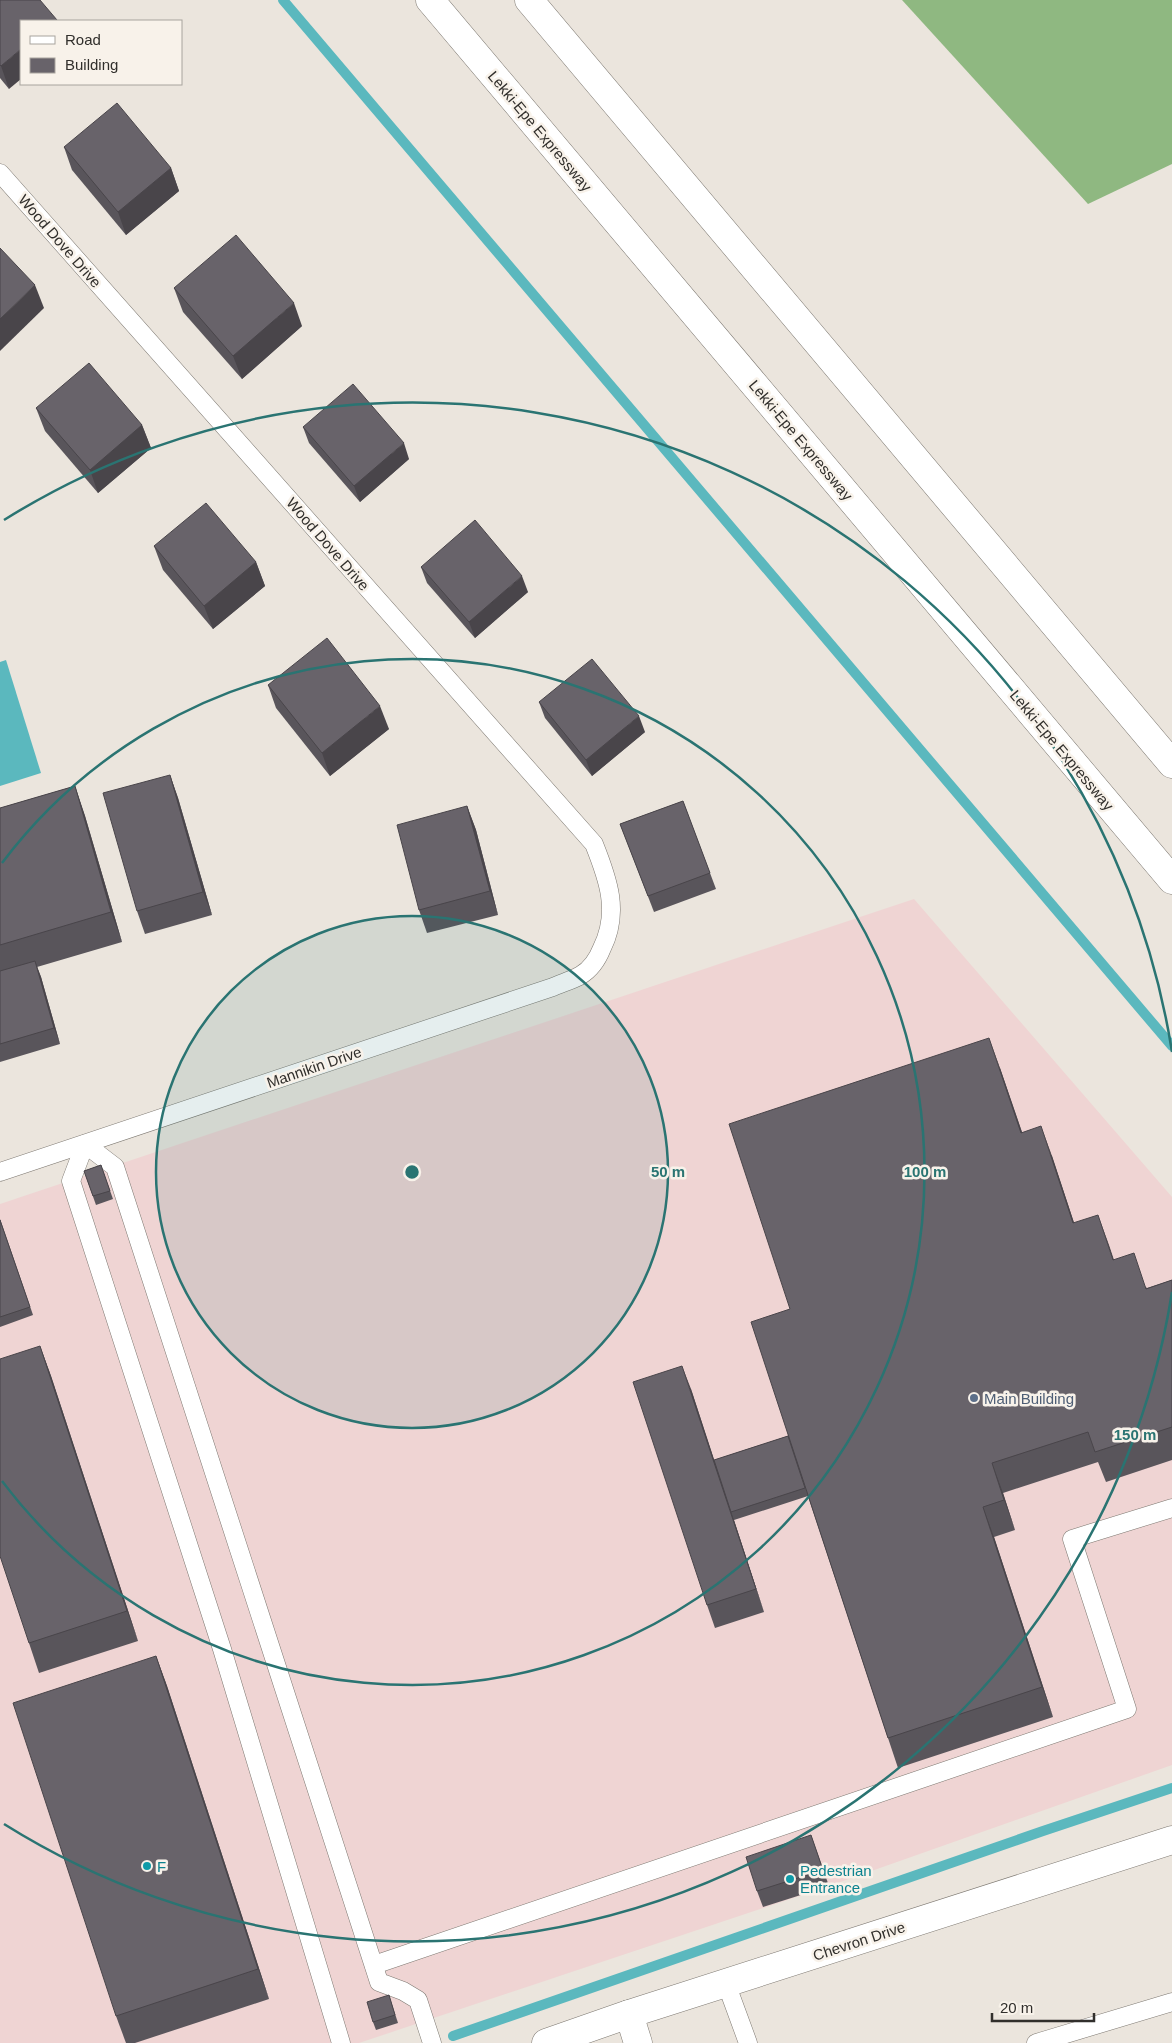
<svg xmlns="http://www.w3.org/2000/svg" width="1172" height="2043" viewBox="0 0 1172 2043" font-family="Arial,sans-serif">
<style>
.commercial{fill:#efd4d3}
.forest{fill:#8fb881}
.water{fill:#5bb8be}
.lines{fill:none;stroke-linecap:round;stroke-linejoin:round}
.stream{stroke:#5bb8be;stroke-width:10}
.service-casing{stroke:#7d7871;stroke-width:19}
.minor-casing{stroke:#7d7871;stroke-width:29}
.secondary-casing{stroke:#7d7871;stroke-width:29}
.trunk-casing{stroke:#7d7871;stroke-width:29}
.service{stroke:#fff;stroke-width:18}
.minor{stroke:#fff;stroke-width:28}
.secondary{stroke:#fff;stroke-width:28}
.trunk{stroke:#fff;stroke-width:28}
.wall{fill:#59555b}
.shaded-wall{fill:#49454a}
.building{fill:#68636a;stroke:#49454a}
.ring{fill:none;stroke:#2a7472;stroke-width:2.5}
.service-dot{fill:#5c6f8a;stroke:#f8f2ea;stroke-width:2}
.culture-dot{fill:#0f9aa8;stroke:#f8f2ea;stroke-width:2}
.labels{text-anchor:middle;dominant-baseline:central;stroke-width:5;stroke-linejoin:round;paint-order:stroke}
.street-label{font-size:15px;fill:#312f2c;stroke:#f8f2ea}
.service-label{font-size:15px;fill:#4e5e75;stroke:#f8f2ea;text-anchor:start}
.culture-label{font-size:15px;fill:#0d838f;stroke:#f8f2ea;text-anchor:start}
.centre{fill:#2a7472;stroke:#f8f2ea;stroke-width:2.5}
.ring-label{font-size:15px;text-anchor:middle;font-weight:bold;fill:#2a7472;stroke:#f8f2ea;stroke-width:5;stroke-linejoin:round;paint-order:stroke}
</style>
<rect width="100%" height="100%" fill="#ebe5dd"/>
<!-- commercial -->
<polygon class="commercial" points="914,899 1172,1197 1172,1765 829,1886 359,2043 0,2043 0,1204"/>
<!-- forest -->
<polygon class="forest" points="902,0 1172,0 1172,164 1088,204"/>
<!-- water -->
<polygon class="water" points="6,660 41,773 0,786 0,662"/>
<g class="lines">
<!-- stream -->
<g class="stream">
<polyline points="283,0 1172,1046"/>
<polyline points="453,2036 1043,1831 1172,1788"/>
</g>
<!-- service casing -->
<g class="service-casing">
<g id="service">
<path d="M0 173 594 844C608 879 620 912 602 948 598 958 591 969 581 975 573 980 562 983 553 987L0 1172"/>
<polyline points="374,1965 1127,1709 1072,1539 1172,1508"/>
<polyline points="726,1983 748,2043"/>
<polyline points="341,2043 222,1649 71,1181 85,1144 115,1167 379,1982 403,1991 418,2000 432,2043"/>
<polyline points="1036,2043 1172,2002"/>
</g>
</g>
<!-- minor casing -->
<g class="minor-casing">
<polyline id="minor" points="629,2014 638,2043"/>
</g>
<!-- secondary casing -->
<g class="secondary-casing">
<polyline id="secondary" points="546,2043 629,2014 1172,1840"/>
</g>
<!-- trunk casing -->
<g class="trunk-casing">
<g id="trunk">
<polyline points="430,0 1172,880"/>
<polyline points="529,0 1172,764"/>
</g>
</g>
<!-- service -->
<use href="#service" class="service"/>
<!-- minor -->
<use href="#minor" class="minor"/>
<!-- secondary -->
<use href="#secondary" class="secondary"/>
<!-- trunk -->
<use href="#trunk" class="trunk"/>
</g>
<!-- wall -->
<g class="wall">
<polygon points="0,0 9,89 0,78"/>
<polygon points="64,147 171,168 179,191 126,235 72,170"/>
<polygon points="174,288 302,326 242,379 183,312"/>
<polygon points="36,408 142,425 151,448 98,493 45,431"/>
<polygon points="303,427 409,459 360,502 309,443"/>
<polygon points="154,546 256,562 265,586 213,629 163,570"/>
<polygon points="421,567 528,592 475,638 427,583"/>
<polygon points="268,685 389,729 330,776 276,708"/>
<polygon points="539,702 645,732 592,776 545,718"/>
<polygon points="170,775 178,798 212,915 145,934 137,911"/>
<polygon points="75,786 85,816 122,942 37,967 41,977 60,1044 0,1062 0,808"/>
<polygon points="683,801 716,889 654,912 620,824"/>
<polygon points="467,806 476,830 498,915 427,933 419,910"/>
<polygon points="1000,1068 1022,1132 1052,1156 1074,1223 1114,1260 1147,1288 1172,1280 1172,1460 1106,1482 1098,1462 1003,1493 1015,1530 994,1537 1053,1717 898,1768 888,1738 808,1496 734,1520 764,1612 715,1628 707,1605 691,1389 714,1460 788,1436 790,1309"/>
<polygon points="101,1165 113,1199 96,1205 84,1171"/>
<polygon points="0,1219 33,1315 0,1327"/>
<polygon points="40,1346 51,1376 138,1641 39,1673 29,1643"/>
<polygon points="156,1656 167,1686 269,1999 135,2043 126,2043 116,2016"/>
<polygon points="811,1835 829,1886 763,1907 757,1891"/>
<polygon points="389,1995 398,2023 376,2030 373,2022"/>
</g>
<!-- shaded-wall -->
<g class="shaded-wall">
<polygon points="21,49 21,79 9,89 1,66"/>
<polygon points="171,168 179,191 126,235 118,212"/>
<polygon points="35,285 44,308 0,351 0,319"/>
<polygon points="294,303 302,326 242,379 233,356"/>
<polygon points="142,425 151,448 98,493 90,470"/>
<polygon points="404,443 409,459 360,502 354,486"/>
<polygon points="256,562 265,586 213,629 204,606"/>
<polygon points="522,576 528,592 475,638 469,622"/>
<polygon points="380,706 389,729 330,776 322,753"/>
<polygon points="639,716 645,732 592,776 586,760"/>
<polygon points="170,775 178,798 212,915 203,892"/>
<polygon points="75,786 85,816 122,942 111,912"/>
<polygon points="467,806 476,830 498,915 490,891"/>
<polygon points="35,961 41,977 60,1044 54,1028"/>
<polygon points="989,1038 1000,1068 1032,1162 1021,1133"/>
<polygon points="1041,1126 1052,1156 1084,1253 1073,1223"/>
<polygon points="1098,1215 1109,1245 1124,1290 1113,1260"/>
<polygon points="40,1346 51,1376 138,1641 127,1611"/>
<polygon points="682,1366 691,1389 764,1612 756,1589"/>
<polygon points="992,1463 1003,1493 1015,1530 1004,1500"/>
<polygon points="983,1507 994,1537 1053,1717 1042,1687"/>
<polygon points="156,1656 167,1686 269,1999 258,1969"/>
</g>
<!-- building -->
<g class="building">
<polygon points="0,0 40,0 57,20 55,21 21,21 21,49 1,66 0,65"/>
<polygon points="117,103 171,168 118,212 64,147"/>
<polygon points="236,235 294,303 233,356 174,288"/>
<polygon points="0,248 35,285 0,319"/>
<polygon points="89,363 142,425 90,470 36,408"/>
<polygon points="353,384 404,443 354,486 303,427"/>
<polygon points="206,503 256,562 204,606 154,546"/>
<polygon points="475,520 522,576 469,622 421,567"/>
<polygon points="327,638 380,706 322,753 268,685"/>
<polygon points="592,659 639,716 586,760 539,702"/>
<polygon points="170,775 203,892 137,911 103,793"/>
<polygon points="75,786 111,912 0,945 0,808"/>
<polygon points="683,801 710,873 648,896 620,824"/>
<polygon points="467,806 490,891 419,910 397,825"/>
<polygon points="35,961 54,1028 0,1044 0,971"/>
<polygon points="989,1038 1021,1133 1041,1126 1073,1223 1098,1215 1113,1260 1134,1253 1146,1289 1172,1280 1172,1427 1095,1452 1088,1432 992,1463 1004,1500 983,1507 1042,1687 888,1738 751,1322 790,1309 729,1124"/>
<polygon points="101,1165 110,1191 93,1196 84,1171"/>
<polygon points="0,1220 30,1307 0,1317"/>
<polygon points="40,1346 127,1611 29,1643 0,1556 0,1359"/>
<polygon points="682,1366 756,1589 707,1605 633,1382"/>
<polygon points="788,1436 805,1488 731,1512 714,1460"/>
<polygon points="156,1656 258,1969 116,2016 13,1703"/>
<polygon points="811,1835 823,1870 757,1891 746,1857"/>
<polygon points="389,1995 395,2015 373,2022 367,2002"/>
</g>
<!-- distance rings -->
<circle cx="412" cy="1172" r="256" fill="#2a7472" fill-opacity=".12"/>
<g class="ring">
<circle cx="412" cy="1172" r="256"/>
<path d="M2 863A513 513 0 1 1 2 1481"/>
<path d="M1172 1292A769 769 0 0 1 4 1824M4 520A769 769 0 0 1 1172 1052"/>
</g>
<!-- markers -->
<circle class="service-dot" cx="974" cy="1398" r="5"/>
<g class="culture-dot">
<circle cx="147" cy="1866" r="5"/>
<circle cx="790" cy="1879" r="5"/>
</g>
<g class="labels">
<!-- street labels -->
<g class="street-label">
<text transform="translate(540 131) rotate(50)">Lekki-Epe Expressway</text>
<text transform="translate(60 241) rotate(49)">Wood Dove Drive</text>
<text transform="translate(801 440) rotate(50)">Lekki-Epe Expressway</text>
<text transform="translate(328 544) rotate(49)">Wood Dove Drive</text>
<text transform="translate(1062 750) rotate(50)">Lekki-Epe Expressway</text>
<text transform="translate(314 1067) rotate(-19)">Mannikin Drive</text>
<text transform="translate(859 1941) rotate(-18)">Chevron Drive</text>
</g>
<!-- service labels -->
<g class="service-label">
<text x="984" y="1398">Main Building</text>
</g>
<!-- culture labels -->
<g class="culture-label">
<text x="157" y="1866">F</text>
<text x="800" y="1870">Pedestrian<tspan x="800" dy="17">Entrance</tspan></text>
</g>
</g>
<circle cx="412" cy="1172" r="8" class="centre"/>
<g class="ring-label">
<text x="668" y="1177">50 m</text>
<text x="925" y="1177">100 m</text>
<text x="1135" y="1440">150 m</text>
</g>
<!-- legend -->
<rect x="20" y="20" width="162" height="65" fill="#f8f2ea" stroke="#a8a49e"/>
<rect x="30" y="36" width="25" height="8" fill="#ffffff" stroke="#a8a49e"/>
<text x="65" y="45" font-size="15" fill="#312f2c">Road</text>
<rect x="30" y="58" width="25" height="15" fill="#68636a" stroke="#a8a49e"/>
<text x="65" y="70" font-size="15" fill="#312f2c">Building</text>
<!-- scale -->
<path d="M992 2013v8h102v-8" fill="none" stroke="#312f2c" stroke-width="2.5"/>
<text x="1000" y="2013" font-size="15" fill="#312f2c" stroke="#f8f2ea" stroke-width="4" paint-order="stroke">20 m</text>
</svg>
